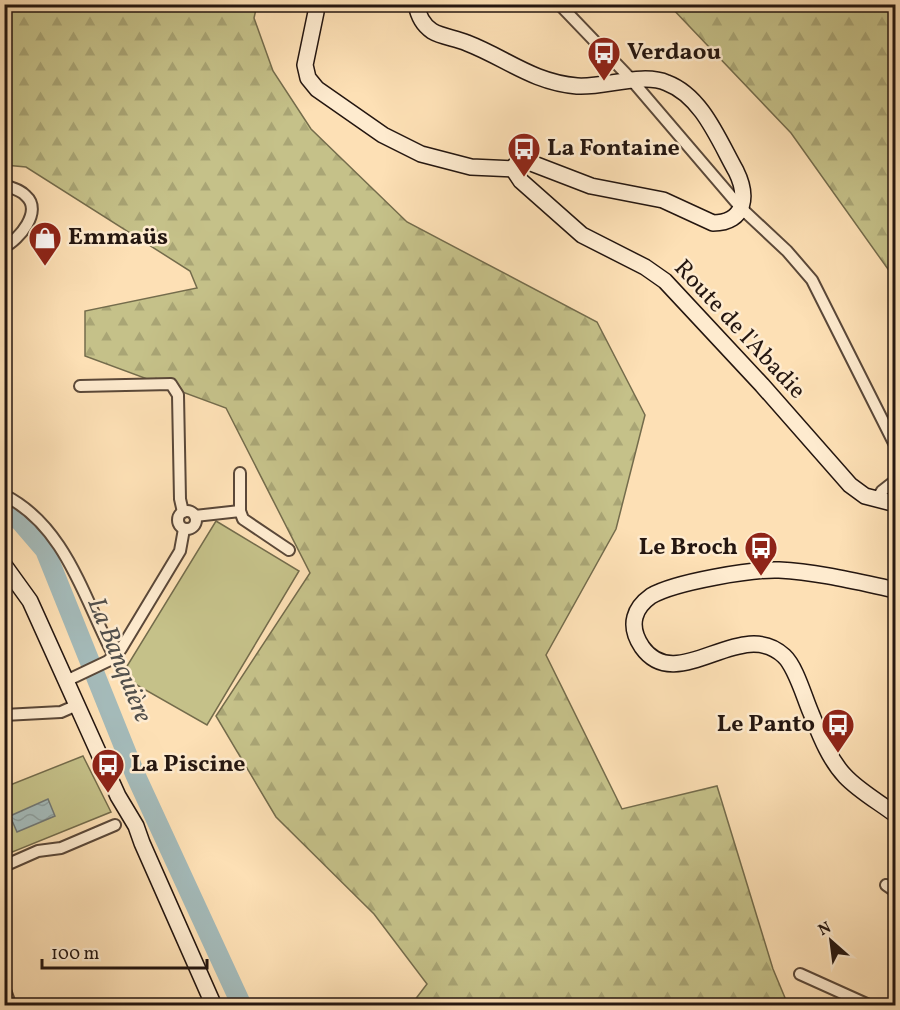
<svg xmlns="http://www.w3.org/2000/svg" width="900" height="1010" viewBox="0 0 900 1010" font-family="Vollkorn,serif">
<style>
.forest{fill:url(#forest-firs);stroke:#746c4c;stroke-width:1.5}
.green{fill:#c5c189;stroke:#746c4c;stroke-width:1.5}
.water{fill:url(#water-waves);stroke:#717875;stroke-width:1.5}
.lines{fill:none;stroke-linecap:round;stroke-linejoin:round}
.river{stroke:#a4bab9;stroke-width:20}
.street-casing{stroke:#5a4839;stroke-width:14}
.secondary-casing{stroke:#241610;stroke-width:18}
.street{stroke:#feebcf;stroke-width:10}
.secondary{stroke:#feebcf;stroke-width:15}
.labels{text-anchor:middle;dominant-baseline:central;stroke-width:5;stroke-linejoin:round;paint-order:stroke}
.poi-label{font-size:24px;font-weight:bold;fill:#241610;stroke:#feebcf;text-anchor:start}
.street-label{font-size:24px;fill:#241610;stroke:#feebcf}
.water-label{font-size:26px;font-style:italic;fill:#514f4b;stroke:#feebcf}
</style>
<defs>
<pattern id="forest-firs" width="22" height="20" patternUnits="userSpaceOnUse" patternTransform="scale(1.5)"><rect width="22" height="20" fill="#c5c189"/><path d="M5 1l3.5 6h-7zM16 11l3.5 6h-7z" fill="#a9a575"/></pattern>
<pattern id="water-waves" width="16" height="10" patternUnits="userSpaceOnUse" patternTransform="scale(1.5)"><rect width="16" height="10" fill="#a4bab9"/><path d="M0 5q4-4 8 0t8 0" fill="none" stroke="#8d9f9e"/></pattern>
</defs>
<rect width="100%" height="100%" fill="#fde0b5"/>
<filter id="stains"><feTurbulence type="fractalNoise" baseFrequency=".00333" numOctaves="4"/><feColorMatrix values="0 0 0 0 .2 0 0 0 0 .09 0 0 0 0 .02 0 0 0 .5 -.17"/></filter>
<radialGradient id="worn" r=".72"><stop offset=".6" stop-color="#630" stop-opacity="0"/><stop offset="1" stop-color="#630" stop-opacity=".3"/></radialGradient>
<!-- forest -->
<g class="forest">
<polygon points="4,5 257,5 254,18 273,71 311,129 407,222 597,322 645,415 616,529 546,655 622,809 717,786 773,969 788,1005 411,1005 427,984 374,914 276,817 216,716 310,573 226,408 85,356 85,311 197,288 190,271 26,167 5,165"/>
<polygon points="669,5 895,5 895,279 791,133"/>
</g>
<!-- green -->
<g class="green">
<polygon points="216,521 299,571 207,725 121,676"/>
<polygon points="83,756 111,812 5,855 5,787"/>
</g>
<!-- water -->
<polygon class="water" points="48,799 55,816 17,832 10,816"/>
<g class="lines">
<!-- river -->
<polyline class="river" points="4,511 20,521 45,550 135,774 242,1006"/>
<!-- street casing -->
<g class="street-casing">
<g id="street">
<polyline points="559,4 629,77 741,208 787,251 812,280 896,447"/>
<path d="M4 185C12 188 21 190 26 196 43 211 19 240 4 247"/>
<polyline points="80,386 171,384 178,395 180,499 183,512"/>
<polyline points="240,473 240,511 243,519 289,550"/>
<path d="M4 495C66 526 84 599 114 656"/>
<polyline points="877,499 882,491 896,480"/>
<circle cx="187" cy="520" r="9"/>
<polyline points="195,516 240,511"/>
<polyline points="66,681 108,661 121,649 180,551 184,529"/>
<polyline points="4,715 61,712 77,705"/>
<polyline points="4,866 38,851 61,848 115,825"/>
<polyline points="886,885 896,892"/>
<polyline points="800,974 871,1006"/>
<polyline points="4,987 9,1001 7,1006"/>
</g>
</g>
<!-- secondary casing -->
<g class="secondary-casing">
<g id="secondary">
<polyline points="316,4 316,12 305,65 308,78 317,89 383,135 421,154 471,167 513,169"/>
<path d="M416 4C418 15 423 25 432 31 442 37 456 38 467 43 506 58 532 82 577 86 605 88 642 72 667 83 702 96 719 141 736 171 748 195 746 223 713 223L663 200 591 186 526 161C519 161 516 162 513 169"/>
<polyline points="513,169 521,181 582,235 645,267 665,281 762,385 850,485 865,496 896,504"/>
<polyline points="4,565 30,601 118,796 136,826 142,843 214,1006"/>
<path d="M896 590C858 582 818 572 779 570 752 569 675 582 651 596 644 601 637 609 635 617 632 628 636 638 642 647 677 697 741 615 784 656 796 667 804 697 811 713 820 735 829 759 845 776 859 791 879 802 896 815"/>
</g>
</g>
<!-- street -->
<use href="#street" class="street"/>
<!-- secondary -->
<use href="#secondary" class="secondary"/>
</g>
<!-- icons -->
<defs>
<g id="bus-pin" transform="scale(1.725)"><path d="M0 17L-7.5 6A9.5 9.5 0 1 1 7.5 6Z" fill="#8f2418" stroke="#feebcf"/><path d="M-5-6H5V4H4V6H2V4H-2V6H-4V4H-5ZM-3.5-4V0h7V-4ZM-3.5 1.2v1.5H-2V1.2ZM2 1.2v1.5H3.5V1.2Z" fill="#fff"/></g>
<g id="shop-pin" transform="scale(1.725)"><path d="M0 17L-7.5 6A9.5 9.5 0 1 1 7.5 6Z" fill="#8f2418" stroke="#feebcf"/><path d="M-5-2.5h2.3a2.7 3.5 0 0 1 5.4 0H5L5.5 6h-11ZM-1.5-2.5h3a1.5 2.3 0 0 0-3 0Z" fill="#fff"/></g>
</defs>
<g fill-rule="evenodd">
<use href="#bus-pin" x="604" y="53"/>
<use href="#bus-pin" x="524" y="149"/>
<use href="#shop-pin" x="45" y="238"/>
<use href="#bus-pin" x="761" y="548"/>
<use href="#bus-pin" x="838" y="725"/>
<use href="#bus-pin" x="108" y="765"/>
</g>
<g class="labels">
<!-- poi labels -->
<g class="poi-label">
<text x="627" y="53">Verdaou</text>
<text x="547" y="149">La Fontaine</text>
<text x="68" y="238">Emmaüs</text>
<text x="738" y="548" text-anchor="end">Le Broch</text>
<text x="815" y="725" text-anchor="end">Le Panto</text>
<text x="131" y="765">La Piscine</text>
</g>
<!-- street labels -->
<g class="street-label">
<text transform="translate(739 330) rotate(47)">Route de l'Abadie</text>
</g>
<!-- water labels -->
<g class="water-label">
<text transform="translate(119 660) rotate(68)">La Banquière</text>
</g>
</g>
<!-- margin -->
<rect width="900" height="1010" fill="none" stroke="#fde0b5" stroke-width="24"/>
<rect x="6" y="6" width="888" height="998" fill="none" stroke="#241610" stroke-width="3"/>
<rect x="12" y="12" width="876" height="986" fill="none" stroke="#241610" stroke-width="1.5"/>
<!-- north arrow -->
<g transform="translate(831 941) rotate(332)" stroke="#feebcf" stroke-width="4.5" paint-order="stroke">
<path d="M0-4.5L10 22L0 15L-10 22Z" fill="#241610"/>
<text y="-9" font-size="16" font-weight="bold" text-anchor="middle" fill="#241610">N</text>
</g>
<!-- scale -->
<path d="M42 959v9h165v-9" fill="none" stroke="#241610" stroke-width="3"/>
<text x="51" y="959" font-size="18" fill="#241610" stroke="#feebcf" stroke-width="4.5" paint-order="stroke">100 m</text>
<rect width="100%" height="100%" filter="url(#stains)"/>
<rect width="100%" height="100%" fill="url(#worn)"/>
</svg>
